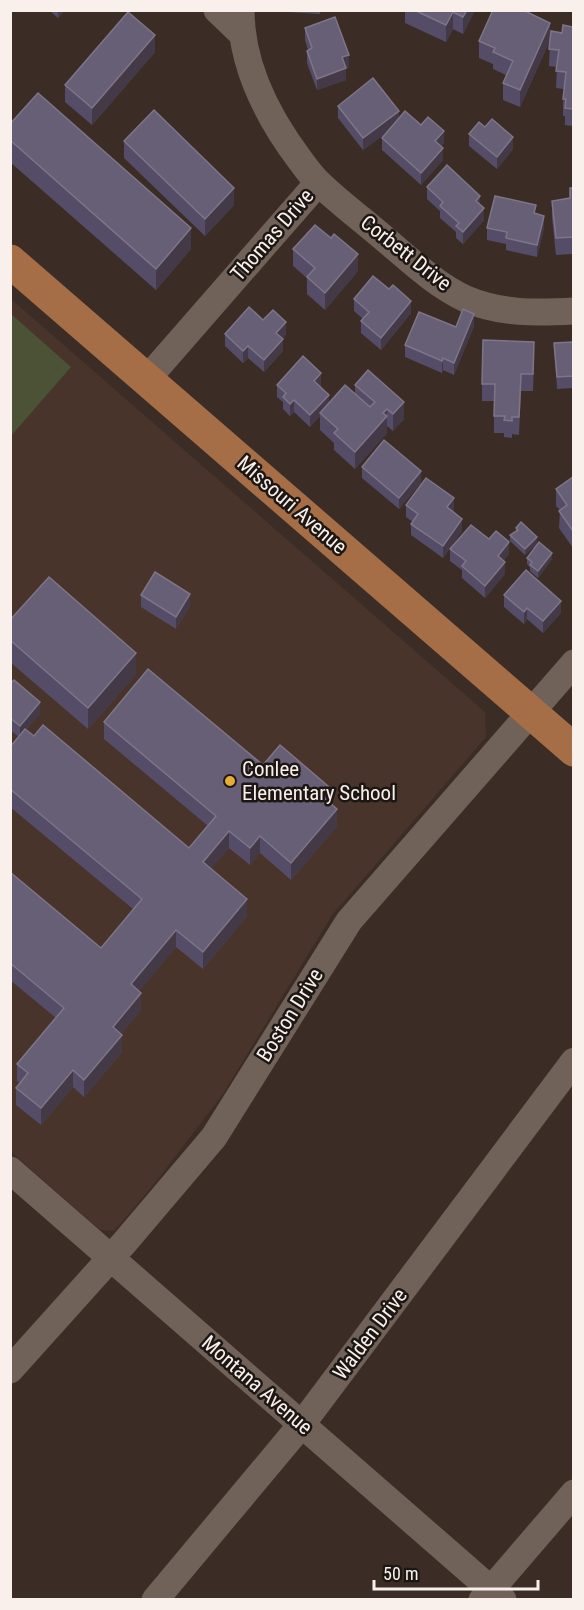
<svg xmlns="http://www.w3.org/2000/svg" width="584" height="1610" viewBox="0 0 584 1610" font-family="'Roboto Condensed',sans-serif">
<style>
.built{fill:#48342a}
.green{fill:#4b5235}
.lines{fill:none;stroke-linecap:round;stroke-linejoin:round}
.minor{stroke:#706159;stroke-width:27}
.major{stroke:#a66e47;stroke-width:33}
.wall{fill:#554d67}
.shaded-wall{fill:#433947}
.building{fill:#675f75;stroke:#7e7588;stroke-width:1.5}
.poi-dot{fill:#e7ac36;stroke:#1d1714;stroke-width:2}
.labels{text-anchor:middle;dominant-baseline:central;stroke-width:5;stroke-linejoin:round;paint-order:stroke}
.street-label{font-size:21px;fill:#f9efeb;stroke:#1d1714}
.poi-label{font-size:21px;fill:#f9efeb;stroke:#1d1714;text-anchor:start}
</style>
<rect width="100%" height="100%" fill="#3b2d26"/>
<!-- built -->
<polygon class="built" points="11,299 485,712 486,737 332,915 223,1094 151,1188 114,1231 100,1230 11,1152"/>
<!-- green -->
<polygon class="green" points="11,314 71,367 11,436"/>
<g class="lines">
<!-- minor -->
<g class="minor">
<polyline points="217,10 241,33"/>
<path d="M241 10C241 66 267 116 300 160 306 168 312 177 320 184 341 204 364 221 386 240 411 261 436 285 466 299 501 314 537 313 574 311"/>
<polyline points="147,379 318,183"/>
<polyline points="10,1170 503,1600"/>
<polyline points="10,1370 125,1242 214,1137 349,921 574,663"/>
<polyline points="155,1600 302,1424 574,1061"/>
<polyline points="482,1600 574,1493"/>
</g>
<!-- major -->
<polyline class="major" points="10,261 574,750"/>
</g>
<!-- wall -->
<g class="wall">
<polygon points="49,10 65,10 58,18"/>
<polygon points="288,10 320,10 320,14 288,12"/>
<polygon points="405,10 475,10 463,34 453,29 446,42 405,23"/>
<polygon points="573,27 573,126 565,125 565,116 563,116 563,99 564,89 556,88 557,67 549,66 550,40 520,107 503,100 503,83 506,75 493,69 493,64 479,58 479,41 550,39"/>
<polygon points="305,28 349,67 346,68 346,80 317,90 307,63 307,51 308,50 305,40"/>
<polygon points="155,52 92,125 65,102 65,85"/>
<polygon points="338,106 399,118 421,125 444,143 441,146 443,160 421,185 382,150 382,138 386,133 363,150 338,118"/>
<polygon points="10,124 191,249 156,290 10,162"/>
<polygon points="485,127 513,149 497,169 469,146 469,134"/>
<polygon points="124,141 234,205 205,236 124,158"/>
<polygon points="427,187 480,205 484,220 463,244 456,238 456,232 440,218 440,211 427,199"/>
<polygon points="570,188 573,188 573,254 556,255 552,218 552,201 570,199"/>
<polygon points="536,214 544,228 537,257 506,250 506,244 487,240 487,228"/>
<polygon points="331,238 358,271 325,310 307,294 307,278 293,266 293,249"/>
<polygon points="389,289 411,313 381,350 361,333 361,321 363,319 354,311 354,299"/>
<polygon points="263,320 286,334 283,338 283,351 264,372 248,358 243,363 225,346 225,334"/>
<polygon points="474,326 454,375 443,370 442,373 405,357 405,345 456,327"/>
<polygon points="573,342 573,388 557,389 554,343"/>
<polygon points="534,359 533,391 521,391 519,435 512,434 512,438 504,437 504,433 494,433 494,401 482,401 482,384"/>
<polygon points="277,385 321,385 320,387 329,404 355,394 355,385 404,419 393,431 387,426 387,433 355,469 334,450 334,443 320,430 320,416 310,427 294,412 290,416 283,409 283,402 277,397"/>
<polygon points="362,467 421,483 399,509 362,478"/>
<polygon points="573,477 573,548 559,528 560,510 556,506 556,489"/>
<polygon points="406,505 454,510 453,512 462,531 443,558 411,535 411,524 413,522 406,517"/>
<polygon points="516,528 537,544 525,555 510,541 510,535 516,531"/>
<polygon points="489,539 509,554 504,560 505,574 485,598 462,578 462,570 450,561 450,549"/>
<polygon points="527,558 552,559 538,578 530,571 530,567 527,564"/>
<polygon points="141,595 190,606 176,629 141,607"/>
<polygon points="504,595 561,613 543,633 527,619 524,624 504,607"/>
<polygon points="10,620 136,674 88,729 10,662"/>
<polygon points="10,684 40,714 26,730 189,848 208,826 104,739 104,722 263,765 328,802 337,826 291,880 260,853 250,865 229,848 211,869 247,916 203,969 176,947 139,991 141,1010 121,1034 122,1052 84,1097 73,1087 41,1125 16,1105 16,1088 20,1083 17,1081 17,1064 56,1018 10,980 10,872 101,948 133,909 10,807 10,747 19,737 10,730"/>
</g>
<!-- shaded-wall -->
<g class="shaded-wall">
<polygon points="58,10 65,10 58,18"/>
<polygon points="467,10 475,10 463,34 463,17"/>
<polygon points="453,12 453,29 446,42 446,25"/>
<polygon points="550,23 550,40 520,107 520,90"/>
<polygon points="155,35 155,52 92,125 92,108"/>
<polygon points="349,55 349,67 342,69 342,57"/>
<polygon points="346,68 346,80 317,90 317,79"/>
<polygon points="399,111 399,123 363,150 363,138"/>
<polygon points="444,131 444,143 435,153 435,141"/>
<polygon points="513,137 513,149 497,169 497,157"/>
<polygon points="443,148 443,160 421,185 421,173"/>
<polygon points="234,188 234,205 205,236 205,219"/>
<polygon points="480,196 480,208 476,201"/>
<polygon points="484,208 484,220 463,244 463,232"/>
<polygon points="544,216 544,228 537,257 537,245"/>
<polygon points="191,228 191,249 156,290 156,269"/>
<polygon points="358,254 358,271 325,310 325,293"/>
<polygon points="411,301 411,313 381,350 381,338"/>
<polygon points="474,314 474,326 454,375 454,363"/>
<polygon points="286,322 286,334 276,345 276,333"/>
<polygon points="283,339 283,351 264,372 264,360"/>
<polygon points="248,346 248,358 243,363 243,351"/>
<polygon points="443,358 443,370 442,373 442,361"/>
<polygon points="321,373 321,385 314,393 314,381"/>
<polygon points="329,395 329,407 320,413 320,416 310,427 310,415"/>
<polygon points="294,400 294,412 290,416 290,404"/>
<polygon points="404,402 404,419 393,431 393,414"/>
<polygon points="387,409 387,433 355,469 355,452"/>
<polygon points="421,471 421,483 399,509 399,498"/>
<polygon points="454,498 454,510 447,519 447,507"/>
<polygon points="462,519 462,531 443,558 443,546"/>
<polygon points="537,537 537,544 525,555 525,549"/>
<polygon points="509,542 509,554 498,567 498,556"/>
<polygon points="552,553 552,559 538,578 538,571"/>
<polygon points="505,562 505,574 485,598 485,586"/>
<polygon points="190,594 190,606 176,629 176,617"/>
<polygon points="561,601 561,613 543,633 543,621"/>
<polygon points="527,608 527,619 524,624 524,612"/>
<polygon points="136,653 136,674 88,729 88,708"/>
<polygon points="40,702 40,714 20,738 20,726"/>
<polygon points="328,786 328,803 321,795"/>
<polygon points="337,809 337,826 291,880 291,863"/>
<polygon points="229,831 229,848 203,879 203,862"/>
<polygon points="260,836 260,853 250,865 250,848"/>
<polygon points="247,899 247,916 203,969 203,952"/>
<polygon points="176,930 176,947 131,1001 131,984"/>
<polygon points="141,993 141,1010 113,1044 113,1027"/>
<polygon points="122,1035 122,1052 84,1097 84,1080"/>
<polygon points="73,1070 73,1087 41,1125 41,1108"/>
</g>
<!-- building -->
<g class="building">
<polygon points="414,10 467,10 463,17 453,12 446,25"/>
<polygon points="493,10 523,10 550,23 520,90 503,83 513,61 493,52 495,48 479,41"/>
<polygon points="128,12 155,35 92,108 65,85"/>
<polygon points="335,17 349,55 342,57 346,68 317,79 307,51 312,48 305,28"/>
<polygon points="563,25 573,27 573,109 565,108 566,99 563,99 566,72 556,71 559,50 549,49 551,31 562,33"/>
<polygon points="373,78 399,111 363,138 338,106"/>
<polygon points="38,93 191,228 156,269 10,140 10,124"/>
<polygon points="154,110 234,188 205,219 124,141"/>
<polygon points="405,111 421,125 428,117 444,131 435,141 443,148 421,173 382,138"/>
<polygon points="492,119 513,137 497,157 469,134 479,122 485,127"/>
<polygon points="447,165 480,196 476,201 484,208 463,232 456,226 459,223 440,206 443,202 427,187"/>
<polygon points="570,188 573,188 573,237 556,238 552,201 570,198"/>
<polygon points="495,196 536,205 534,213 544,216 537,245 506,238 507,232 487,228"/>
<polygon points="315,225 331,238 334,234 358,254 325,293 307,277 315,268 293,249"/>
<polygon points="373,276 389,289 393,285 411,301 381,338 361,321 369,312 354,299"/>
<polygon points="249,307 263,320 273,310 286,322 276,333 283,339 264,360 248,346 243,351 225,334"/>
<polygon points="463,309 474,314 454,363 443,358 442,361 405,345 419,312 456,327"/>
<polygon points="483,340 534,342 533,374 521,374 519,417 512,417 512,421 504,420 505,416 494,416 495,384 482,384"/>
<polygon points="573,342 573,376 557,377 554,343"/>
<polygon points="303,356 321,373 314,381 329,395 310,415 294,400 290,404 283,397 286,393 277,385"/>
<polygon points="368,370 404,402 393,414 387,409 383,413 387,416 355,452 334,433 338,429 320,413 345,385 370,407 375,402 355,385"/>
<polygon points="384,440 421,471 399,498 362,467"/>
<polygon points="573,477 573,531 559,511 567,505 556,489"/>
<polygon points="426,478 454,498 447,507 462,519 443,546 411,524 418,514 406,505"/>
<polygon points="521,522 537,537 525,549 510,535 518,530 516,528"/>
<polygon points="471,525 489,539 496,531 509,542 498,556 505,562 485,586 462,566 466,561 450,549"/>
<polygon points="539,542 552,553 538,571 530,565 532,562 527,558"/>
<polygon points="526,570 561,601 543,621 527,608 524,612 504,595"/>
<polygon points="155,572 190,594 176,617 141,595"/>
<polygon points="49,577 136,653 88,708 10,640 10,620"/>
<polygon points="148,669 263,765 280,745 328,786 321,795 337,809 291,863 260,836 250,848 229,831 203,862 247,899 203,952 176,930 131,984 141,993 113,1027 122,1035 84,1080 73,1070 41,1108 16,1088 28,1073 17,1064 64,1008 10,963 10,872 101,948 142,899 10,789 10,747 25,729 34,736 43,725 189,848 216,816 104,722"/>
<polygon points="14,680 40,702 20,726 10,718 10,684"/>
</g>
<!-- markers -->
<circle class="poi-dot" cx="230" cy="781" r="6"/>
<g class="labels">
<!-- street labels -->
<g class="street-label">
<text transform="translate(272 235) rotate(-49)">Thomas Drive</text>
<text transform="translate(406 253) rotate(38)">Corbett Drive</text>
<text transform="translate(292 505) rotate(41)">Missouri Avenue</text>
<text transform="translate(290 1015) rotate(-58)">Boston Drive</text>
<text transform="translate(370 1334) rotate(-53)">Walden Drive</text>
<text transform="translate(257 1385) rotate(41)">Montana Avenue</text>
</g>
<!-- poi labels -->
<g class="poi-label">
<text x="242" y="769">Conlee<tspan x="242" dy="24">Elementary School</tspan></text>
</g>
</g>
<!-- border -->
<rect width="584" height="1610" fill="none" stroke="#f9efeb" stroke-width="24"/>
<!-- scale -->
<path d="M374 1580v9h164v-9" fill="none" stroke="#f9efeb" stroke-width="3"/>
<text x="383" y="1580" font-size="18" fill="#f9efeb" stroke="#1d1714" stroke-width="4.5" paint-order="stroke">50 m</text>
</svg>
